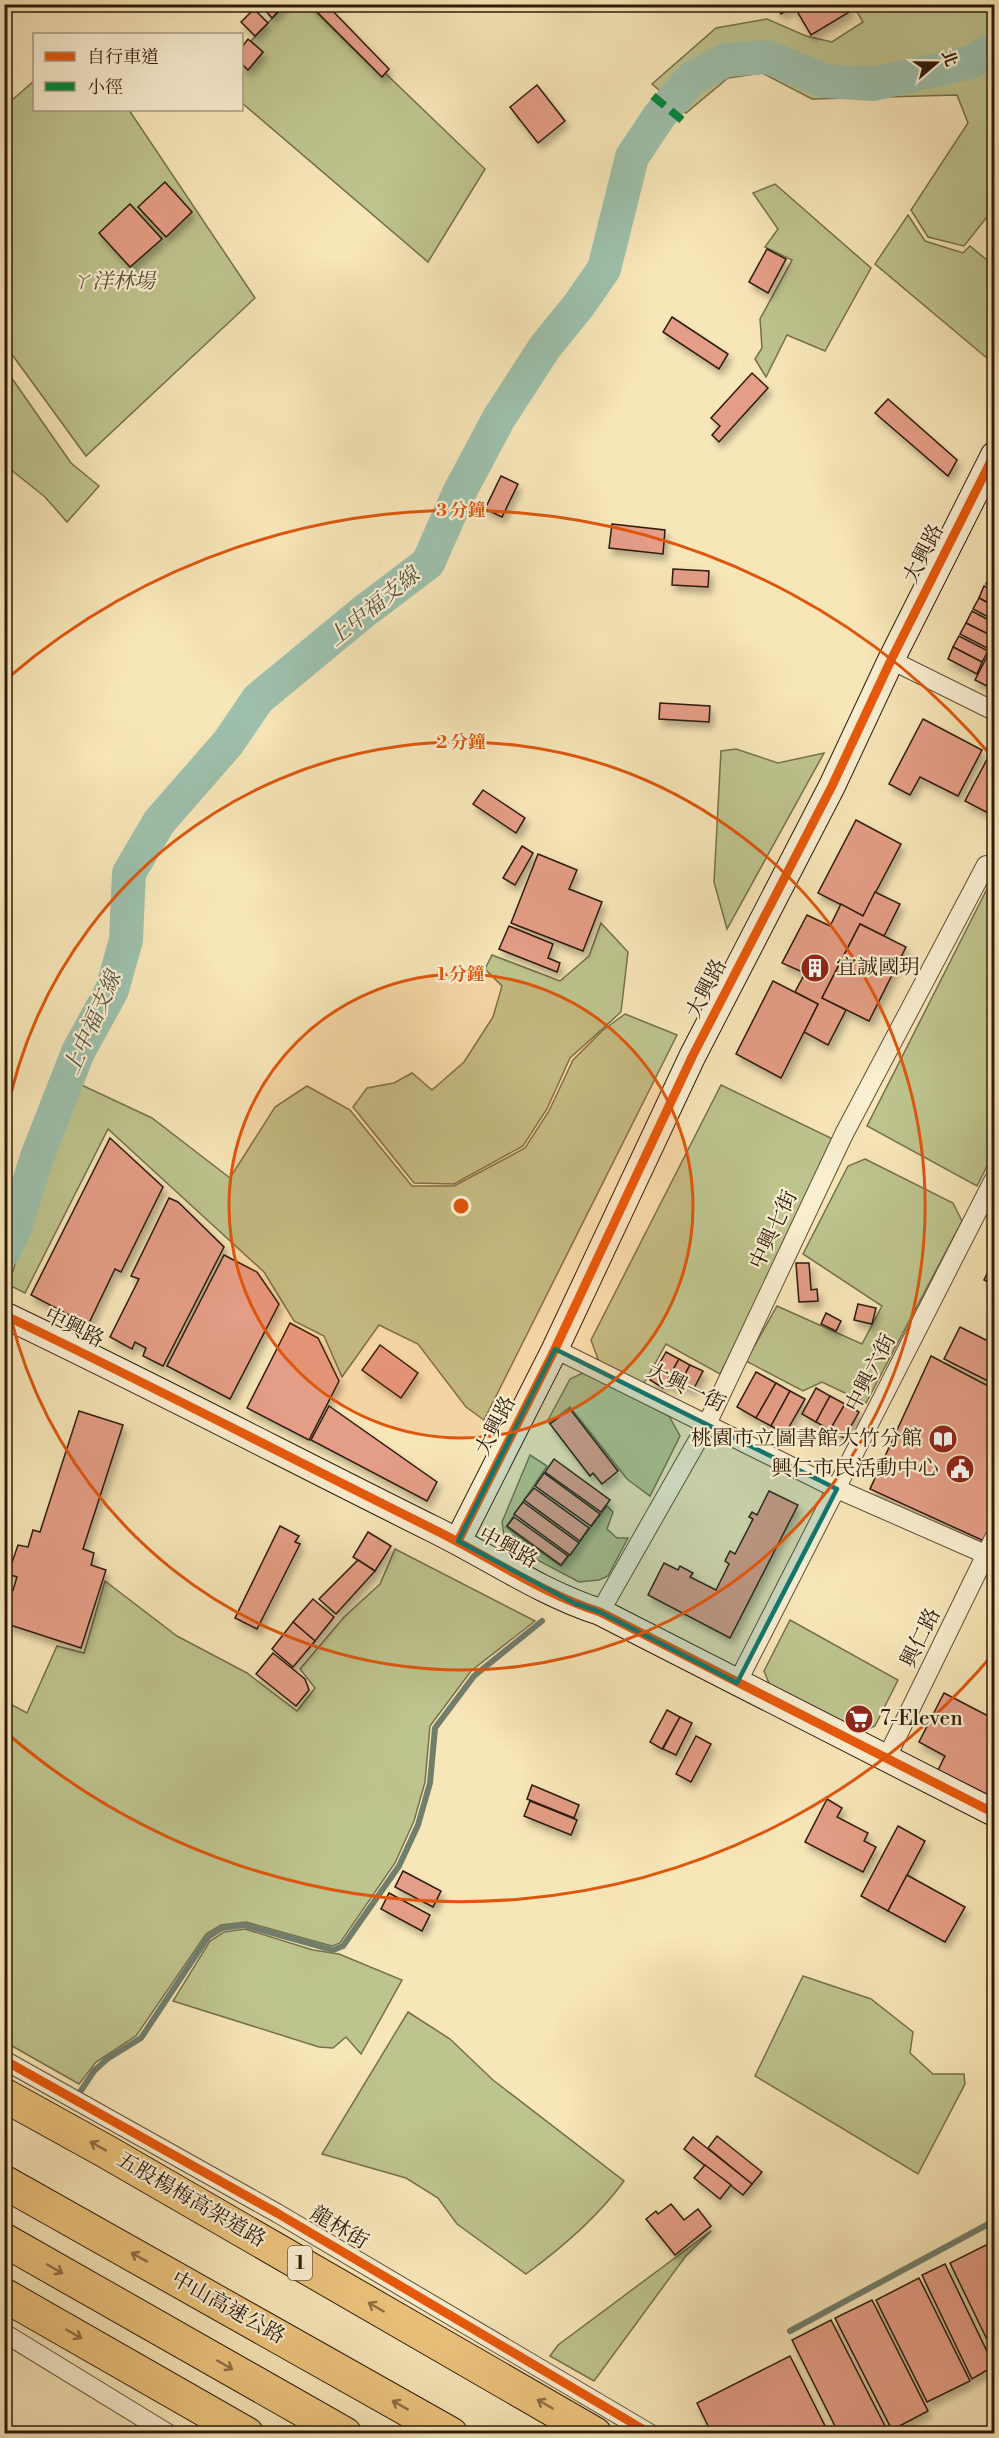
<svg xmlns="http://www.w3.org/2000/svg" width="999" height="2438" viewBox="0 0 999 2438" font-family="'Libre Bodoni','Noto Serif TC',serif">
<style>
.green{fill:#bec48e;stroke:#766f4c;stroke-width:1.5}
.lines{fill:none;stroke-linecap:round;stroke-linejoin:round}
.stream{stroke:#717e6c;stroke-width:6}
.river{stroke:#9dc0ac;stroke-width:34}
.building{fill:#e49d86;stroke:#2e1a0b;stroke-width:1.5;filter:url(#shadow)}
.street-casing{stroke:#604d36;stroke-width:20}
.secondary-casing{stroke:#2e1a0b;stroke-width:28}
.highway-casing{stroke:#2e1a0b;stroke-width:35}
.street{stroke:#faefd1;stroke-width:18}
.secondary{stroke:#faefd1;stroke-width:26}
.highway{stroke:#ecc37c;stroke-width:33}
.quiet{stroke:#00873e;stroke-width:8;stroke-dasharray:15 8;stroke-linecap:butt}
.cycleway-casing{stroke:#faefd1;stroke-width:13}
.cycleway{stroke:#e8590c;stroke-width:9}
.oneway{stroke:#8d6e44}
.marked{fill:#0f766e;fill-opacity:0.2;stroke:#0f766e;stroke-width:4.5;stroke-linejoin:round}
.ring{fill:none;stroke:#df560c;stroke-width:3}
.labels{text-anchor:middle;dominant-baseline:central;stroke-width:4.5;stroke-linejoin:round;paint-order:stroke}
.shield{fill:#faefd1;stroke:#6b5a46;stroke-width:1.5}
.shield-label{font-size:20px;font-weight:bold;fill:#2e1a0b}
.park-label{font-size:21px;font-style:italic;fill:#594d32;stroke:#faefd1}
.street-label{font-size:21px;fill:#2e1a0b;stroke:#faefd1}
.poi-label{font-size:21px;fill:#2e1a0b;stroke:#faefd1;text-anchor:start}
.water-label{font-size:22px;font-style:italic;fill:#555443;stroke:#faefd1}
.centre{fill:#df560c;stroke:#faefd1;stroke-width:3}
.ring-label{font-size:18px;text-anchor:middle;font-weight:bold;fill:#df560c;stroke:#faefd1;stroke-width:4.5;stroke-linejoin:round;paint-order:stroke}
</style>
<defs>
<filter id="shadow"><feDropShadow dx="3.5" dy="6" stdDeviation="3" flood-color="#0004"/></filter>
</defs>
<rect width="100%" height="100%" fill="#f7e6b8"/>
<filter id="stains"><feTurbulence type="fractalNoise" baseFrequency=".00333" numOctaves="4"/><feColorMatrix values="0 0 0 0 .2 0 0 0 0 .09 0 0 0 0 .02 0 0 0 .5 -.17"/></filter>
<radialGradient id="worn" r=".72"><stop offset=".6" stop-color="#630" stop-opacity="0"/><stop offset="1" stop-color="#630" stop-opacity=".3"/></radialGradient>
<!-- green -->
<g class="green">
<polygon points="285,5 309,5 382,77 385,73 485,169 428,262 242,103 242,64 248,70 263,52 251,41"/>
<polygon points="853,5 994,5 994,208 964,246 928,237 911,210 968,123 957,95 812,99 762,73 728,78 686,113 652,84 716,28 767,19 806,36 832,42 863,22"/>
<polygon points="34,81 34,110 129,110 255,298 86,456 5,345 4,107"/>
<polygon points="775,184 871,268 825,351 787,335 766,377 755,359 762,348 760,319 792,260 765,247 778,229 753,193"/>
<polygon points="908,215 925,241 963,253 970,246 994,266 994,364 875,264"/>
<polygon points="4,367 71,463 99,486 67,522 45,497 5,465"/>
<polygon points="736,749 778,763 824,753 727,929 714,882 721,751"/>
<polygon points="993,877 994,1152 977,1186 867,1126"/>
<polygon points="601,923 628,952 621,1012 570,1058 547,1109 523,1146 454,1184 414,1183 353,1107 367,1088 394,1083 412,1073 432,1090 464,1062 493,1017 502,986 485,969 492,955 560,981 589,956"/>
<polygon points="625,1014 677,1035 484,1420 466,1407 418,1344 379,1325 342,1377 324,1336 294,1321 264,1272 108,1129 25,1293 5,1283 13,1271 56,1123 73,1081 152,1118 230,1178 275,1107 307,1086 350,1110 412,1186 454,1186 525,1148 549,1111 573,1060 603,1030"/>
<polygon points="721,1085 837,1141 720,1374 666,1344 643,1385 599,1362 591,1340"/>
<polygon points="865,1159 953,1203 962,1221 866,1403 822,1382 803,1391 746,1361 777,1306 862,1344 882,1306 803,1254 848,1166"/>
<polygon points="587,1371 669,1416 680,1436 650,1496 627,1479 570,1407 549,1423 548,1420 570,1379"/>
<polygon points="530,1455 547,1466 506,1527 561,1566 607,1506 613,1512 607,1529 617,1538 628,1538 608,1576 599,1580 579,1582 513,1547 504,1535 502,1522"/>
<polygon points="395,1549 535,1621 471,1671 430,1726 425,1782 414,1821 395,1863 340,1943 332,1946 246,1922 221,1925 206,1934 136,2036 96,2062 79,2084 5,2042 5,1701 27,1713 57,1646 84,1653 105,1581 177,1636 247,1673 297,1711 315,1688 300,1669 344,1617 380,1584"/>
<polygon points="790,1620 898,1680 875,1726 857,1734 773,1693 764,1671"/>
<polygon points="245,1929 313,1950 339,1954 402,1980 361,2054 346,2037 333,2048 319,2047 173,2001 210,1941 224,1932"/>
<polygon points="803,1976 871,1999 913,2032 910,2053 933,2074 964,2074 965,2084 918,2174 755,2076"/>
<path d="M408 2012 450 2039 493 2080 624 2181C597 2218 563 2247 526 2274L457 2224 438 2198 406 2178 322 2154Z"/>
<polygon points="711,2231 685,2257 594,2381 550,2356 558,2345"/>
</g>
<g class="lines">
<!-- stream -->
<g class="stream">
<polyline points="80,2092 94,2071 107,2059 141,2038 208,1937 222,1928 244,1925 333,1950 343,1946 399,1866 418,1825 430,1783 435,1728 474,1676 542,1621"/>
<polyline points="790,2331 994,2221"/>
</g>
<!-- river -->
<polyline class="river" points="4,1251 15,1228 37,1157 78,1052 112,990 126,940 129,873 159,822 228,743 258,699 362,613 428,563 459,493 499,418 545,347 579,305 604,269 632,157 660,115 692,78 726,60 768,57 825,81 873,84 971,62 994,49"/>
</g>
<!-- building -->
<g class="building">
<polygon points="260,4 285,4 272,18"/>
<polygon points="309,4 326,4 389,69 382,77"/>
<polygon points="776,4 847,4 851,11 811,35 794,6 781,14"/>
<polygon points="254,9 268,23 255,36 241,22"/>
<polygon points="248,39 263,52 248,70 242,64 242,47"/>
<polygon points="537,85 565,121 538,143 510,107"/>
<polygon points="165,182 192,212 166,237 138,207"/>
<polygon points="130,204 162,239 130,267 99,233"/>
<polygon points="767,249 786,259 768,293 749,282"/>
<polygon points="672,317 728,354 719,369 663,332"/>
<polygon points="752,373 768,388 719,442 712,435 720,426 711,418"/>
<polygon points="888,399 957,460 948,476 875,413"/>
<polygon points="501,476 518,484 502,517 485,509"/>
<polygon points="612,524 665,530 663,554 609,548"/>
<polygon points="673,569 709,571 708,587 672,585"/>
<polygon points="992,572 994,574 994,588 986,584"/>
<polygon points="984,586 994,591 994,606 979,598"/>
<polygon points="979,598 994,606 994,620 973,609"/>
<polygon points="972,611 994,623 994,637 966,623"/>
<polygon points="966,623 994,637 989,649 960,634"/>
<polygon points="959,636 988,651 982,662 953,647"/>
<polygon points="953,647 982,662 977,674 948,659"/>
<polygon points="990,651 994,653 994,671 987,686 975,680"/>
<polygon points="994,671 994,689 987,686"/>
<polygon points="660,703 710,706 709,722 659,719"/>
<polygon points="923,719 982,750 958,796 920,777 910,795 889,784"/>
<polygon points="993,748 994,749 994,816 965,801"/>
<polygon points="483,790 525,818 516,833 473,804"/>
<polygon points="856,820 901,844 863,916 818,893"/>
<polygon points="522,846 533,853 515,885 503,878"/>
<polygon points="538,854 577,870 569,889 602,902 583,951 511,923"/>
<polygon points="875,892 900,904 884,936 860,924 822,998 846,1010 828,1045 804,1032 818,1004 795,992 805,973 782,963 807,915 830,926 841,904 863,916"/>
<polygon points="860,924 906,947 869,1021 822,998"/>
<polygon points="509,926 553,944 548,958 560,963 557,972 499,949"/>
<polygon points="773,981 818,1004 781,1078 736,1054"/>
<polygon points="110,1138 163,1187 121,1272 115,1269 88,1325 31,1295"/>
<polygon points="169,1198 178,1202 224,1247 163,1366 143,1356 146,1348 135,1342 132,1349 110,1337 139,1279 131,1276"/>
<polygon points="224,1255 257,1272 279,1304 230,1399 167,1366"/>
<polygon points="994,1259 994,1285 984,1280"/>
<polygon points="796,1263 809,1263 811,1290 817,1289 818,1301 799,1302"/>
<polygon points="858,1304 876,1308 872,1324 854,1320"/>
<polygon points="826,1313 841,1321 836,1331 821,1324"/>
<polygon points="290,1323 318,1338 339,1381 309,1440 247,1408"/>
<polygon points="960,1327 994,1344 994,1384 944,1359"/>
<polygon points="380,1345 418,1373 401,1398 362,1370"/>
<polygon points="666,1352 679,1359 663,1388 650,1380"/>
<polygon points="931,1356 994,1389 994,1516 984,1541 870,1489"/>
<polygon points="679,1359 690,1365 677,1389 666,1383"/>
<polygon points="690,1365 703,1371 693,1390 680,1384"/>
<polygon points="756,1372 776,1383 756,1418 737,1407"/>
<polygon points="776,1383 790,1391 771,1426 756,1418"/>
<polygon points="816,1388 830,1396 816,1422 802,1414"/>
<polygon points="790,1391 805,1399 785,1434 771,1426"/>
<polygon points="830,1396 845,1404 830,1430 816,1422"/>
<polygon points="845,1404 859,1412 844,1438 830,1430"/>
<polygon points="329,1406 437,1482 427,1501 311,1440"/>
<polygon points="570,1409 618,1471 602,1484 593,1473 590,1476 550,1424"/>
<polygon points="79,1411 123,1425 83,1549 94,1553 91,1565 106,1570 81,1648 4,1623 4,1588 13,1590 17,1577 8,1574 18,1545 28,1547 33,1530 40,1532"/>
<polygon points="554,1459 610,1500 601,1512 545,1472"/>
<polygon points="544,1473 600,1514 591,1526 535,1486"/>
<polygon points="534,1488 589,1528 580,1541 524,1500"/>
<polygon points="769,1491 798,1505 730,1638 648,1595 664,1563 678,1570 680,1566 693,1573 690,1577 716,1590 729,1564 725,1561 730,1551 735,1554 753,1519 749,1517 752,1512 757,1515"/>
<polygon points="523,1502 579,1543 570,1555 514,1514"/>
<polygon points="514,1517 568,1556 561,1565 507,1526"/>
<polygon points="280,1526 299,1536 295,1542 300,1544 257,1629 235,1618"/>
<polygon points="368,1532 391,1546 375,1571 353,1557"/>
<polygon points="358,1560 375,1571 336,1614 319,1599"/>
<polygon points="313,1599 334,1617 315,1641 293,1622"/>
<polygon points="293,1622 315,1641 293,1667 272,1649"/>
<polygon points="273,1653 305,1679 309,1690 296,1706 256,1674"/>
<polygon points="944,1693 994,1719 994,1785 988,1795 938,1770 945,1756 919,1742"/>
<polygon points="667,1710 680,1717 662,1749 650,1742"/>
<polygon points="680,1717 692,1723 676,1755 663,1749"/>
<polygon points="696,1736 711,1744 691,1782 676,1774"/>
<polygon points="532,1785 579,1805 574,1818 527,1799"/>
<polygon points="827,1799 842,1808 837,1817 868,1833 864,1841 876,1847 863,1872 805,1842"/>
<polygon points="530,1801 577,1820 571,1835 524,1816"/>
<polygon points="898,1826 925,1841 888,1911 861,1896"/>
<polygon points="403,1871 441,1891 433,1907 395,1887"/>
<polygon points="907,1875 965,1907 945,1942 888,1911"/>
<polygon points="389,1893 430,1915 422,1931 381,1909"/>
<polygon points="717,2136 762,2172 752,2184 708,2148"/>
<polygon points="693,2137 752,2184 743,2195 684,2149"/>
<polygon points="705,2165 731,2185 720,2199 694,2178"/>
<polygon points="671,2204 684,2220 698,2209 711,2226 675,2255 646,2219 656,2211 658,2214"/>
<polygon points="992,2242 994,2248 994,2354 950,2263"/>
<polygon points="945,2264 994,2366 972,2379 922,2275"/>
<polygon points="919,2278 970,2381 927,2402 876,2300"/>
<polygon points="872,2300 928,2411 892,2430 835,2318"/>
<polygon points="831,2320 889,2434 839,2434 792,2340"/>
<polygon points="790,2356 829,2434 712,2434 697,2403"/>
</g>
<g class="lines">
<!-- street casing -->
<g class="street-casing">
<g id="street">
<polyline points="891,660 994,711"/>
<polyline points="555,1349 837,1489 994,1558"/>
<polyline points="600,1612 707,1424 844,1134 986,865"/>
<polyline points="737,1683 994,1179"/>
<polyline points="887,1757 994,1538"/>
<polyline points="4,2060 277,2213 651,2434"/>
<polyline points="4,2333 169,2434"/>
</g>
</g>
<!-- secondary casing -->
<g class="secondary-casing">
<g id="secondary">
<path d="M4 1315C149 1384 290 1458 433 1529 488 1556 541 1593 600 1612L994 1813"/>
<polyline points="458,1541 555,1349 692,1057 832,786 891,660 994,455"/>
</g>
</g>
<!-- highway casing -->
<g class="highway-casing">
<g id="highway">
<polyline points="4,2095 107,2152 595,2434"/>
<polyline points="4,2182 451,2434"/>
<polyline points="4,2240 345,2434"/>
<polyline points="4,2295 247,2434"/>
</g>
</g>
<!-- street -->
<use href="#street" class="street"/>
<!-- secondary -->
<use href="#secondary" class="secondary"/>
<!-- highway -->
<use href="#highway" class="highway"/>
<!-- quiet -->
<polyline class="quiet" points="653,96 682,120"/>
<!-- cycleway casing -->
<g class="cycleway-casing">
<g id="cycleway">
<path d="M4 1315C149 1384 290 1458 433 1529 488 1556 541 1593 600 1612L994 1813"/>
<polyline points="458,1541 555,1349 692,1057 832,786 891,660 994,455"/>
<polyline points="4,2060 277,2213 651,2434"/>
</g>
</g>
<!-- cycleway -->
<use href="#cycleway" class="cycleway"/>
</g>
<!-- one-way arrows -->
<defs><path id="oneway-shaft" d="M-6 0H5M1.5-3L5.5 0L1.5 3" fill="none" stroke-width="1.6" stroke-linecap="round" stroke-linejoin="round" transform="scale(1.5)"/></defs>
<g class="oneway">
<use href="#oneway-shaft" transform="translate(98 2146) rotate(-151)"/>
<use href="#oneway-shaft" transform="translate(139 2257) rotate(-151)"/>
<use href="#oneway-shaft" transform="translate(55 2269) rotate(30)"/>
<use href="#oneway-shaft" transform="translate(376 2307) rotate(-150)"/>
<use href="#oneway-shaft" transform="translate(74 2334) rotate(30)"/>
<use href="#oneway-shaft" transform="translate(225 2365) rotate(30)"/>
<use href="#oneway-shaft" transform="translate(545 2404) rotate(-150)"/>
<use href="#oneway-shaft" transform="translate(400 2405) rotate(-151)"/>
</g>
<!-- marked area -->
<path class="marked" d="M555 1349 837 1489 737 1683 600 1612 574 1603 458 1541Z"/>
<!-- distance rings -->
<circle cx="461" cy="1206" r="232" fill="#df560c" fill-opacity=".12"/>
<g class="ring">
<circle cx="461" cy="1206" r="232"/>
<path d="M5 1121A464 464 0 1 1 5 1291"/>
<path d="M994 1653A696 696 0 0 1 9 1735M9 677A696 696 0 0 1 994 759"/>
</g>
<!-- icons -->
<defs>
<g id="building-disc" transform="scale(1.5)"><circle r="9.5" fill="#8f2418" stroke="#faefd1"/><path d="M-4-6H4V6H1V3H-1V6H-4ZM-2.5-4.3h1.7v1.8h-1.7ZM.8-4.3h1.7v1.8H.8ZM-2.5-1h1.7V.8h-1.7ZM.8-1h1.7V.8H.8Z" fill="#fff"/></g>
<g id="library-disc" transform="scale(1.5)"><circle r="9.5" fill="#8f2418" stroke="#faefd1"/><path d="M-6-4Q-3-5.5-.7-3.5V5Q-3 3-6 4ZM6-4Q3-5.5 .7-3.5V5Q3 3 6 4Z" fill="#fff"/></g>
<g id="civic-disc" transform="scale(1.5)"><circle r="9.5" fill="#8f2418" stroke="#faefd1"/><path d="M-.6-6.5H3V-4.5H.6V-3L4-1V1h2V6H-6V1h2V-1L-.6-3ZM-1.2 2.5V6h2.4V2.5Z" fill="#fff"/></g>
<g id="supermarket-disc" transform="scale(1.5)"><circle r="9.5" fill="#8f2418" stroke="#faefd1"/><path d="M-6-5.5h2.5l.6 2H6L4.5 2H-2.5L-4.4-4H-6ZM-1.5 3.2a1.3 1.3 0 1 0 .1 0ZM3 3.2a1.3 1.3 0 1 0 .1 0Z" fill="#fff"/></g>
</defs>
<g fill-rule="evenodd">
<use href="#building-disc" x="815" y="968"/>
<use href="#library-disc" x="943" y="1439"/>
<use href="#civic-disc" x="960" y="1469"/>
<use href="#supermarket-disc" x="859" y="1719"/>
</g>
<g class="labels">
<!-- shield labels -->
<rect class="shield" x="288" y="2246" width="24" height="34" rx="4.5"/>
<g class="shield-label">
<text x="300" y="2263">1</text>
</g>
<!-- park labels -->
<g class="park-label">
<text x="113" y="282">ㄚ洋林場</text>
</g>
<!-- street labels -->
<g class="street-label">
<text transform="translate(924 554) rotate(-63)">大興路</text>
<text transform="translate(707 989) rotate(-63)">大興路</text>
<text transform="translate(774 1230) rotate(-65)">中興七街</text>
<text transform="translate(74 1328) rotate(26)">中興路</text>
<text transform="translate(871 1373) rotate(-63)">中興六街</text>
<text transform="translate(686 1388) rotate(26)">大興一街</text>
<text transform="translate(496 1426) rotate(-63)">大興路</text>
<text transform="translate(508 1548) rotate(28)">中興路</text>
<text transform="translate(921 1638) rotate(-64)">興仁路</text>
<text transform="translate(191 2200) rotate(30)">五股楊梅高架道路</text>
<text transform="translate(339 2228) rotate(31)">龍林街</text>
<text transform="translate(228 2308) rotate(29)">中山高速公路</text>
</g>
<!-- poi labels -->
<g class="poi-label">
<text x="836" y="968">宜誠國玥</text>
<text x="922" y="1439" text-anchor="end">桃園市立圖書館大竹分館</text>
<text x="939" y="1469" text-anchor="end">興仁市民活動中心</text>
<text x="880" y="1719">7-Eleven</text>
</g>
<!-- water labels -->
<g class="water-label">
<text transform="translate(374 607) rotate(-39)">上中福支線</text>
<text transform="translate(93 1023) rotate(-66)">上中福支線</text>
</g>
</g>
<circle cx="461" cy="1206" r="9" class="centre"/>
<g class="ring-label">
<text x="461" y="516">3 分鐘</text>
<text x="461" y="748">2 分鐘</text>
<text x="461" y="980">1 分鐘</text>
</g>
<!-- margin -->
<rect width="999" height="2438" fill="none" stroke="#f7e6b8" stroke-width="24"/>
<rect x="6" y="6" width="987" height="2426" fill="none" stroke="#2e1a0b" stroke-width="3"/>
<rect x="12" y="12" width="975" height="2414" fill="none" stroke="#2e1a0b" stroke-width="1.5"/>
<!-- legend -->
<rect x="33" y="33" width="210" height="78" fill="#faefd1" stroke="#a89a82" stroke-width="1.5"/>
<rect x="45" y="52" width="30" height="9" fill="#e8590c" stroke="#a89a82" stroke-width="1.5"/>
<text x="87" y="63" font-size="18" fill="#2e1a0b">自行車道</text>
<rect x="45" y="82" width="30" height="9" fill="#00873e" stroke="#a89a82" stroke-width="1.5"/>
<text x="87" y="93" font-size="18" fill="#2e1a0b">小徑</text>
<!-- north arrow -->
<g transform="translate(936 63) rotate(70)" stroke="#faefd1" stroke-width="4.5" paint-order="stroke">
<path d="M0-4.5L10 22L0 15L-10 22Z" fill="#2e1a0b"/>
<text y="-9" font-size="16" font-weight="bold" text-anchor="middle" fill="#2e1a0b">北</text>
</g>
<rect width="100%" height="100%" filter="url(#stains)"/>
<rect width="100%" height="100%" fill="url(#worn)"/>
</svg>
